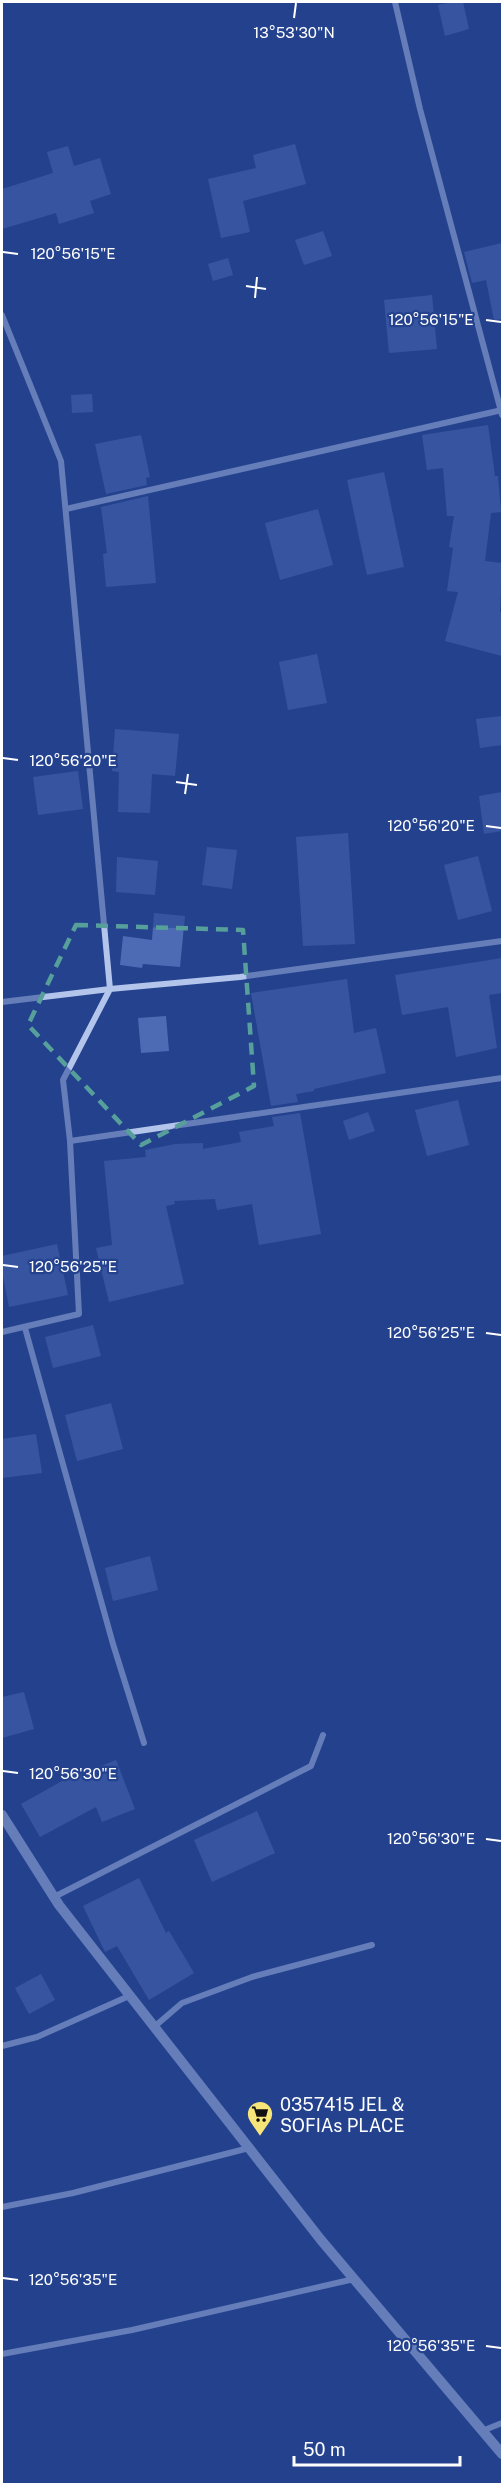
<svg xmlns="http://www.w3.org/2000/svg" width="504" height="2486" viewBox="0 0 504 2486" font-family="'Public Sans',sans-serif">
<style>
.building{fill:#4d6bb5}
.lines{fill:none;stroke-linecap:round;stroke-linejoin:round}
.minor{stroke:#b4c5eb;stroke-width:6}
.tertiary{stroke:#b4c5eb;stroke-width:10}
.marked{fill:none;stroke:#579f9a;stroke-width:4.5;stroke-dasharray:12 8;stroke-linejoin:round}
.ticks{fill:none;stroke:#fff;stroke-width:2}
.labels{text-anchor:middle;dominant-baseline:central;stroke-width:4.5;stroke-linejoin:round;paint-order:stroke}
.poi-label{font-size:18px;fill:#fff;stroke:#24428e;text-anchor:start}
.ticks-label{font-size:15px;text-anchor:middle;fill:#fff;stroke:#24428e;stroke-width:4.5;stroke-linejoin:round;paint-order:stroke}
</style>
<rect width="100%" height="100%" fill="#24428e"/>
<!-- building -->
<g class="building">
<polygon points="451,2 463,2 469,29 445,36 438,5"/>
<polygon points="295,144 306,184 243,201 250,232 221,238 208,179 256,168 253,155"/>
<polygon points="68,146 74,166 100,158 111,194 90,201 94,213 59,224 56,213 2,229 2,189 53,173 47,152"/>
<polygon points="323,231 332,256 304,265 295,240"/>
<polygon points="502,243 502,319 494,320 486,280 472,283 464,252"/>
<polygon points="228,258 233,275 213,281 208,264"/>
<polygon points="432,295 437,349 389,353 384,300"/>
<polygon points="92,394 93,412 72,413 71,395"/>
<polygon points="488,425 495,476 498,476 501,512 491,513 485,561 502,563 500,612 502,613 502,656 445,641 458,592 447,591 453,548 449,547 454,516 447,516 443,468 427,470 422,435"/>
<polygon points="141,435 150,477 146,478 147,485 106,494 95,444"/>
<polygon points="384,472 404,567 367,575 347,480"/>
<polygon points="148,496 156,583 106,587 103,554 107,553 101,507"/>
<polygon points="318,509 333,565 280,580 265,523"/>
<polygon points="317,654 327,703 288,710 279,662"/>
<polygon points="502,716 502,745 480,748 476,719"/>
<polygon points="115,729 179,734 175,776 152,774 150,813 118,812 119,772 112,771"/>
<polygon points="78,771 83,809 38,815 33,777"/>
<polygon points="502,792 502,831 484,834 479,796"/>
<polygon points="348,833 355,944 303,946 296,837"/>
<polygon points="207,847 237,850 232,889 202,885"/>
<polygon points="478,856 492,911 458,920 444,865"/>
<polygon points="117,857 158,861 155,895 116,892"/>
<polygon points="154,913 185,916 180,967 143,964 142,968 120,965 123,936 152,940"/>
<polygon points="502,958 502,993 489,995 497,1048 456,1057 448,1007 402,1015 395,975"/>
<polygon points="347,979 354,1033 376,1028 386,1073 314,1089 314,1091 296,1094 298,1102 271,1106 251,993"/>
<polygon points="166,1016 169,1051 141,1053 138,1018"/>
<polygon points="458,1100 469,1145 427,1156 415,1110"/>
<polygon points="368,1112 375,1131 349,1140 343,1121"/>
<polygon points="300,1113 321,1234 259,1245 252,1204 217,1210 215,1199 174,1201 175,1204 166,1206 184,1284 109,1302 96,1248 112,1245 104,1161 146,1157 145,1150 175,1144 203,1143 203,1149 241,1142 239,1132 274,1126 272,1117"/>
<polygon points="57,1244 68,1295 9,1307 2,1271 2,1256"/>
<polygon points="93,1325 101,1356 53,1368 45,1337"/>
<polygon points="111,1403 123,1449 77,1461 65,1415"/>
<polygon points="36,1434 42,1473 2,1478 2,1439"/>
<polygon points="150,1556 158,1590 113,1601 105,1568"/>
<polygon points="24,1692 34,1729 2,1738 2,1697"/>
<polygon points="116,1760 135,1809 102,1822 96,1807 40,1837 21,1804 71,1776 72,1778"/>
<polygon points="257,1811 275,1853 212,1882 194,1840"/>
<polygon points="139,1878 166,1933 169,1931 194,1973 149,2000 117,1946 105,1952 83,1906"/>
<polygon points="41,1974 55,2000 29,2014 15,1988"/>
</g>
<g class="lines">
<!-- minor -->
<g class="minor">
<polyline points="395,2 420,109 502,415"/>
<polyline points="2,315 61,461 110,989 63,1080 70,1141 79,1314 2,1332"/>
<polyline points="66,509 502,410"/>
<polyline points="2,1002 110,989 240,977 502,941"/>
<polyline points="70,1141 502,1078"/>
<polyline points="25,1328 113,1644 144,1743"/>
<polyline points="54,1897 311,1766 323,1735"/>
<polyline points="154,2027 182,2003 252,1977 372,1945"/>
<polyline points="2,2046 37,2037 129,1996"/>
<polyline points="2,2207 73,2193 249,2148"/>
<polyline points="2,2354 132,2330 354,2279"/>
<polyline points="482,2431 502,2423"/>
</g>
<!-- tertiary -->
<polyline class="tertiary" points="2,1815 59,1905 321,2240 502,2454"/>
</g>
<!-- marked area -->
<path d="M0 0H504V2486H0ZM76 925 243 930 254 1086 141 1145 28 1025Z" fill="#24428e" fill-opacity=".55" fill-rule="evenodd"/>
<path class="marked" d="M76 925 243 930 254 1086 141 1145 28 1025Z"/>
<!-- ticks -->
<path class="ticks" d="M294 18 296 3M3 252 18 254M246 286 266 289M255 298 257 277M486 320 501 322M3 758 18 760M176 782 197 785M185 794 188 774M486 826 501 828M3 1265 18 1267M486 1333 501 1335M3 1771 18 1773M486 1839 501 1841M3 2278 18 2280M486 2346 501 2348"/>
<!-- icons -->
<defs>
<g id="supermarket-pin" transform="scale(1.35)"><path d="M0 17L-7.5 6A9.5 9.5 0 1 1 7.5 6Z" fill="#f6e578" stroke="#24428e"/><path d="M-6-5.5h2.5l.6 2H6L4.5 2H-2.5L-4.4-4H-6ZM-1.5 3.2a1.3 1.3 0 1 0 .1 0ZM3 3.2a1.3 1.3 0 1 0 .1 0Z" fill="#111"/></g>
</defs>
<g fill-rule="evenodd">
<use href="#supermarket-pin" x="260" y="2114"/>
</g>
<g class="labels">
<!-- poi labels -->
<g class="poi-label">
<text x="280" y="2104">0357415 JEL &amp;<tspan x="280" dy="21">SOFIAs PLACE</tspan></text>
</g>
</g>
<g class="ticks-label">
<text x="294" y="38">13°53'30"N</text>
<text x="73" y="259">120°56'15"E</text>
<text x="431" y="325">120°56'15"E</text>
<text x="73" y="766">120°56'20"E</text>
<text x="431" y="831">120°56'20"E</text>
<text x="73" y="1272">120°56'25"E</text>
<text x="431" y="1338">120°56'25"E</text>
<text x="73" y="1779">120°56'30"E</text>
<text x="431" y="1844">120°56'30"E</text>
<text x="73" y="2285">120°56'35"E</text>
<text x="431" y="2351">120°56'35"E</text>
</g>
<!-- border -->
<rect width="504" height="2486" fill="none" stroke="#ffffff" stroke-width="6"/>
<!-- scale -->
<path d="M294 2456v9h166v-9" fill="none" stroke="#ffffff" stroke-width="3"/>
<text x="303" y="2456" font-size="18" fill="#ffffff" stroke="#24428e" stroke-width="4.5" paint-order="stroke">50 m</text>
</svg>
